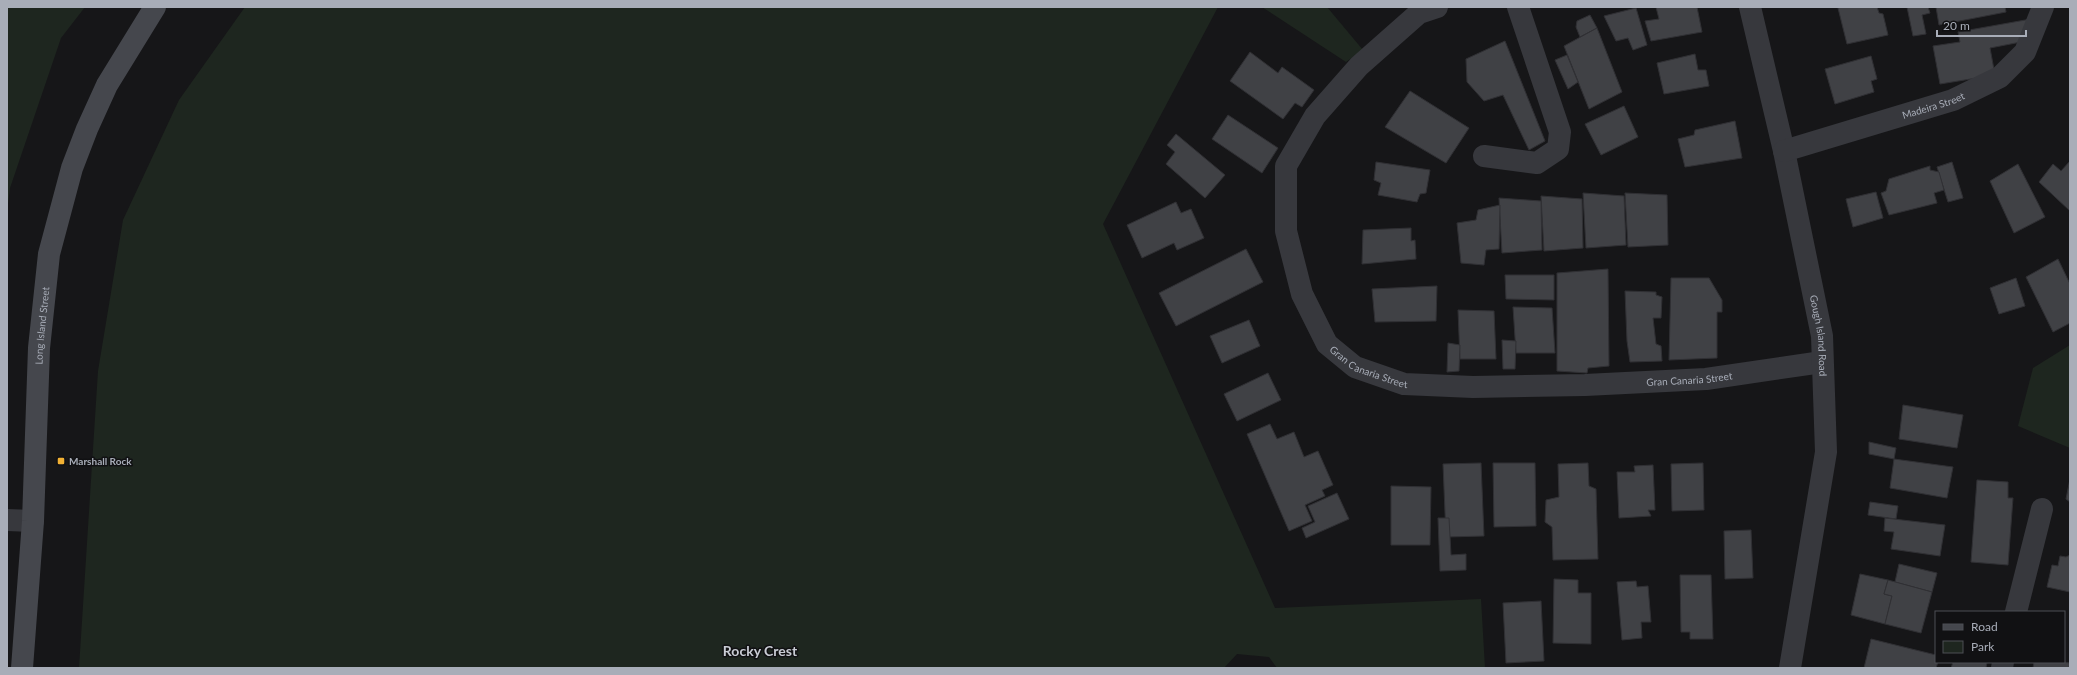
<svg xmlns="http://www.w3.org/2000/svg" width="2077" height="675" viewBox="0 0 2077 675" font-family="Lato,sans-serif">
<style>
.green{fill:#1e261f}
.building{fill:#404145;stroke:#303034}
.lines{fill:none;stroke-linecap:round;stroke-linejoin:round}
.street{stroke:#37383d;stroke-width:22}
.secondary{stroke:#45474d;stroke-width:22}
.poi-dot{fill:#f2b134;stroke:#111113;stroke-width:1.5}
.labels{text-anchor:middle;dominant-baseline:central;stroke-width:3;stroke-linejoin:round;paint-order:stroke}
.street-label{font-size:10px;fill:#a8adb8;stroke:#111113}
.poi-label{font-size:10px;font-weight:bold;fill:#a8adb8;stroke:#111113;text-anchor:start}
.district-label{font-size:14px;font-weight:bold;fill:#c9ccd4;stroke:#111113}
</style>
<rect width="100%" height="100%" fill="#161618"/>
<!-- green -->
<g class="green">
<polygon points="7,7 85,7 61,38 10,188 7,212"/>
<polygon points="245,7 1218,7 1103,224 1275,608 1481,599 1485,668 1277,668 1269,657 1237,654 1224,668 79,668 98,371 123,220 179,100"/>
<polygon points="1262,7 1327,7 1363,50 1346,62"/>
<polygon points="2070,345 2070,448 2018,426 2033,368"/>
</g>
<!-- building -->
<g class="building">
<polygon points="1656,7 1697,7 1702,32 1651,41 1645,21 1659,19"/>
<polygon points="1842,7 1877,7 1879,13 1883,14 1888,35 1847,44 1838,8"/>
<polygon points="1907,7 1928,7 1930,13 1922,15 1926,34 1913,36"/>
<polygon points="1936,7 2005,7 2006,12 1939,25"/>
<polygon points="1636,8 1647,45 1633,50 1628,38 1616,41 1604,16"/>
<polygon points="1590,15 1597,28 1580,37 1576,27 1577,21"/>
<polygon points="2031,19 2026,41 1990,48 1995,75 1940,84 1933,46 1960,42 1958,32"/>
<polygon points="1597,28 1622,92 1589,109 1564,46"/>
<polygon points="1505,41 1545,141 1529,150 1503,95 1484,101 1467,82 1466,59"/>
<polygon points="1250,52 1278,73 1282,67 1314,90 1302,107 1295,103 1283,119 1230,81"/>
<polygon points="1695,54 1698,70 1706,70 1709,86 1664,94 1657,63"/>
<polygon points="1567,55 1578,82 1568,89 1555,60"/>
<polygon points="1871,56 1877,79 1871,81 1874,92 1835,104 1825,69"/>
<polygon points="1410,91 1469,128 1446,163 1385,127"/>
<polygon points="1624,106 1638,137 1601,155 1585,124"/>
<polygon points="1228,115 1278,148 1262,173 1212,139"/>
<polygon points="1735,121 1742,158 1685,167 1678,139 1694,135 1695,130"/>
<polygon points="1176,134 1225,175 1205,198 1166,164 1175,152 1167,145"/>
<polygon points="2070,161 2070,211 2039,182 2053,164 2061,171"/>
<polygon points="1376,162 1430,170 1426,193 1420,194 1417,202 1378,195 1381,183 1374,180"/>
<polygon points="1952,162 1963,198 1948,202 1937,167"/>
<polygon points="2018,164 2045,217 2014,233 1990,181"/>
<polygon points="1930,166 1930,170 1939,172 1944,190 1934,193 1937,203 1889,215 1881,193 1886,191 1889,179"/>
<polygon points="1876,192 1883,218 1853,227 1846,199"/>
<polygon points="1583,193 1624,196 1626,245 1586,248"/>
<polygon points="1625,193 1667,195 1668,245 1628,247"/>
<polygon points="1541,196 1582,199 1583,248 1544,251"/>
<polygon points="1499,198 1541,201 1542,250 1502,253"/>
<polygon points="1176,202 1181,213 1191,209 1204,238 1177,250 1174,243 1142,258 1127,225"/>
<polygon points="1500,205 1499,249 1486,250 1484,265 1461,263 1457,223 1476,220 1478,210"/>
<polygon points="1411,228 1411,241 1415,240 1416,259 1362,264 1363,230"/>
<polygon points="1246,249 1263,282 1176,326 1159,293"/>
<polygon points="2058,259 2070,284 2070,323 2053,332 2026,277"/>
<polygon points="1608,269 1609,366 1588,368 1587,373 1557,371 1557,273"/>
<polygon points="1505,275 1554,275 1554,300 1506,299"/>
<polygon points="1671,278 1709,278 1722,300 1722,312 1717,312 1717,358 1669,360"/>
<polygon points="2016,278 2025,306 1999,314 1990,288"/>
<polygon points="1437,286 1436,321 1375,322 1372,289"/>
<polygon points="1625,291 1656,292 1656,295 1662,297 1661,318 1653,318 1656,344 1661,346 1662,361 1630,362 1627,341"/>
<polygon points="1513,307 1552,308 1555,353 1516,353"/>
<polygon points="1458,310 1494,311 1496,359 1460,359"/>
<polygon points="1249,320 1260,346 1222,363 1210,336"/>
<polygon points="1502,340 1516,341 1515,369 1503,369"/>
<polygon points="1448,343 1460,345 1459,371 1447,372"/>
<polygon points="1268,373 1281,400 1237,421 1224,394"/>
<polygon points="1903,405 1963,415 1957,448 1899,439"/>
<polygon points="1270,424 1277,439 1294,432 1304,457 1318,451 1333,485 1322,490 1325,496 1305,505 1312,521 1289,531 1247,434"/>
<polygon points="1869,442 1896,448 1894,459 1869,454"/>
<polygon points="1894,459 1953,467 1947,498 1890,488"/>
<polygon points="1481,463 1484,536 1446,537 1443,464"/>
<polygon points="1493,463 1535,463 1536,526 1494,527"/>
<polygon points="1588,463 1589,486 1596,489 1598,559 1553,560 1552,527 1545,522 1546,500 1559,497 1558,464"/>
<polygon points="1703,463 1704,510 1672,511 1671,464"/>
<polygon points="1653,465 1655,510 1648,510 1651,516 1619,518 1617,472 1635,472 1634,466"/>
<polygon points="2070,479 2070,502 2066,499"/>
<polygon points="1977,480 2008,482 2008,498 2013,498 2008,565 1971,562"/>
<polygon points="1391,486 1431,487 1430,545 1391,545"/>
<polygon points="1337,493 1349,519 1306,538 1302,528 1315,522 1308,506"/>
<polygon points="1870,502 1898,506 1896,519 1868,515"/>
<polygon points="1438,518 1449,518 1451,555 1466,554 1466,570 1440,571"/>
<polygon points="1885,518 1945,525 1940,556 1891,549 1894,532 1884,531"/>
<polygon points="1751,530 1753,578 1725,579 1724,531"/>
<polygon points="2070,555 2070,592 2047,587 2052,565 2058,566 2060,556 2066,557"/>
<polygon points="1899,564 1937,573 1932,592 1895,582"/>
<polygon points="1860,574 1888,580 1884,594 1892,596 1885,624 1851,615"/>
<polygon points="1680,575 1711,575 1713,639 1690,639 1690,632 1681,632"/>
<polygon points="1554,579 1578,580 1578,593 1591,593 1591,644 1553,643"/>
<polygon points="1888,580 1932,592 1921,633 1885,624 1892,596 1884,594"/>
<polygon points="1636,581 1637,587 1648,586 1651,622 1641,622 1642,638 1622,640 1617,582"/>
<polygon points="1541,601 1544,661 1506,663 1503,603"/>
<polygon points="1871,639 1936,655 1936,662 1938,662 1936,668 1864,668"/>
<polygon points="1953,662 1987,662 1986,668 1951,668"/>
<polygon points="2034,662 2064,662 2070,663 2070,668 2033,668"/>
</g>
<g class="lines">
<!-- street -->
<g class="street">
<path id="s1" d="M1437 7 1419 13 1359 66 1315 116 1286 166V231L1302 294 1327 344 1355 367 1404 384 1473 387 1585 385 1706 379 1822 362"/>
<path id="s2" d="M1750 7 1784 151 1822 336 1826 452 1790 668"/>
<path id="s3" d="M1784 151 1953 100 2000 77 2025 52 2043 7"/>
<polyline points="1484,156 1537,163 1558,149 1560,132 1518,7"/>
<polyline points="7,520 33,521"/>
<polyline points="2016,612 2042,509"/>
<polyline points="2002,668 2003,662"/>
</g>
<!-- secondary -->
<path class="secondary" id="s4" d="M22 668 33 521 39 348 49 254 72 168 87 129 107 85 155 7"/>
</g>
<!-- markers -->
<rect class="poi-dot" x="57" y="457" width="8" height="8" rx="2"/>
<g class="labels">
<!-- street labels -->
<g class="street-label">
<text stroke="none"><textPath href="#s3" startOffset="156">Madeira Street</textPath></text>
<text stroke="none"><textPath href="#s4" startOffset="343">Long Island Street</textPath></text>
<text stroke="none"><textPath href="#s2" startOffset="336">Gough Island Road</textPath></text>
<text stroke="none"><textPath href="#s1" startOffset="458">Gran Canaria Street</textPath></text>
<text stroke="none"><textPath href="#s1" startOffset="783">Gran Canaria Street</textPath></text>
</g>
<!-- poi labels -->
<g class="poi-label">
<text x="69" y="461">Marshall Rock</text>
</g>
<!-- district labels -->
<g class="district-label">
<text x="760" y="650">Rocky Crest</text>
</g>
</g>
<!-- border -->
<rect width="2077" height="675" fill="none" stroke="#a8adb8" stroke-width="16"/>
<!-- legend -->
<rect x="1935" y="611" width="130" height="52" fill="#111113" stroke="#4d4f55"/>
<rect x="1943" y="624" width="20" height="6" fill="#45474d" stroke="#4d4f55"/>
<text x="1971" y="631" font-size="12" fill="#a8adb8">Road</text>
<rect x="1943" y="641" width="20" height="12" fill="#1e261f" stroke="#4d4f55"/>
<text x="1971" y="651" font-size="12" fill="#a8adb8">Park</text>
<!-- scale -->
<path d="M1937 30v6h89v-6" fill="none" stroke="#a8adb8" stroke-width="2"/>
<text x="1943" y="30" font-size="12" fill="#a8adb8" stroke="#111113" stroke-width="3" paint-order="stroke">20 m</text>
</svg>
